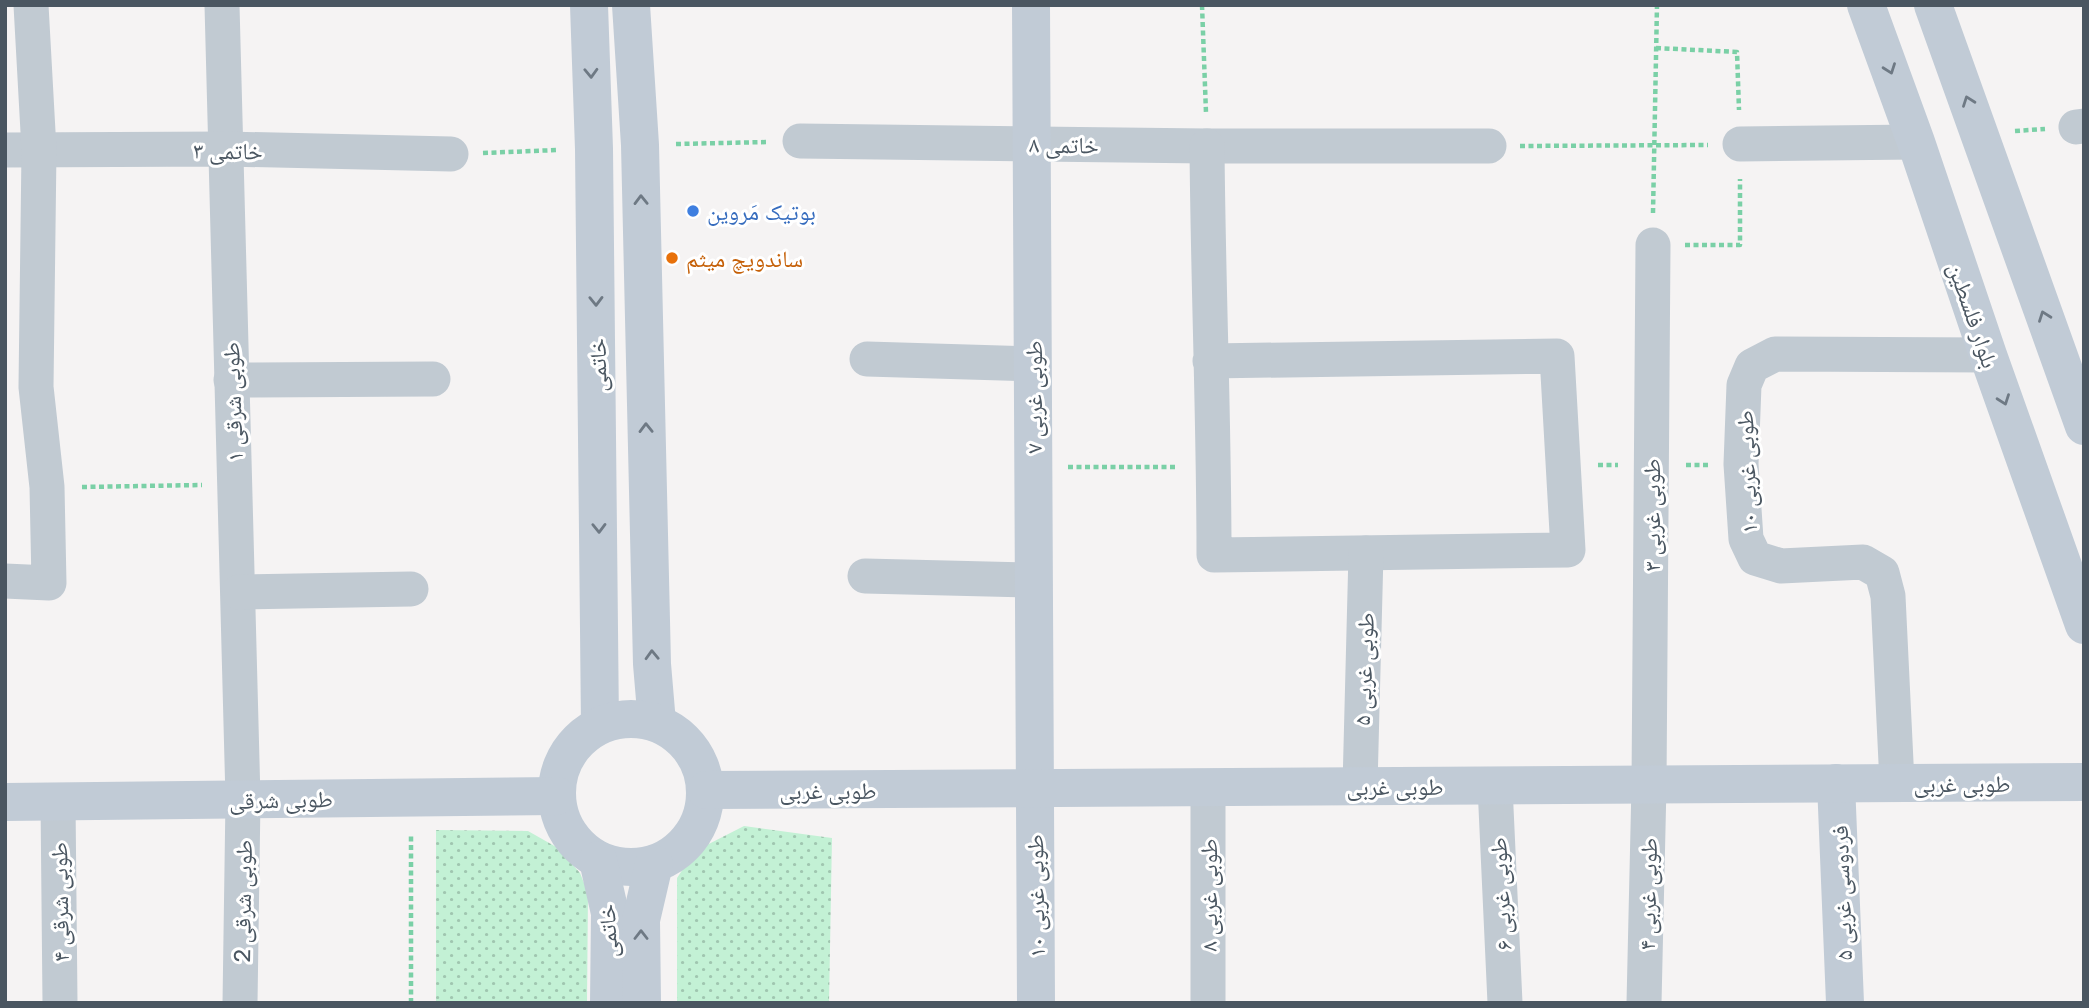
<svg xmlns="http://www.w3.org/2000/svg" width="2089" height="1008" viewBox="0 0 2089 1008" font-family="'Golos Text','Noto Naskh Arabic',sans-serif">
<style>
.park{fill:url(#park-dots)}
.lines{fill:none;stroke-linecap:round;stroke-linejoin:round}
.path{stroke:#7ad0a6;stroke-width:4.5;stroke-dasharray:5 3.5;stroke-linecap:butt}
.street{stroke:#c1cad2;stroke-width:35}
.secondary{stroke:#c1cbd6;stroke-width:38}
.oneway{stroke:#6e7984}
.shop-dot{fill:#3f7fe0;stroke:#fff;stroke-width:2.5}
.food-dot{fill:#e8710a;stroke:#fff;stroke-width:2.5}
.labels{text-anchor:middle;dominant-baseline:central;stroke-width:6;stroke-linejoin:round;paint-order:stroke}
.street-label{font-size:23px;fill:#4a5661;stroke:#fff}
.shop-label{font-size:23px;fill:#366cbe;stroke:#fff;text-anchor:start}
.food-label{font-size:23px;fill:#c56008;stroke:#fff;text-anchor:start}
</style>
<defs>
<pattern id="park-dots" width="8" height="8" patternUnits="userSpaceOnUse" patternTransform="scale(1.75)"><rect width="8" height="8" fill="#c3f1d5"/><path d="M2 2h.1M6 6h.1" fill="none" stroke="#a0c6b0" stroke-width="1.8" stroke-linecap="round"/></pattern>
</defs>
<rect width="100%" height="100%" fill="#f5f3f3"/>
<!-- park -->
<g class="park">
<polygon points="744,826 832,838 829,1003 677,1003 677,878 695,851"/>
<polygon points="436,830 528,831 558,848 580,873 588,893 587,1003 436,1003"/>
</g>
<g class="lines">
<!-- path -->
<g class="path">
<polyline points="1202,5 1206,113"/>
<polyline points="1656,48 1737,52 1739,110"/>
<polyline points="2015,131 2045,129"/>
<polyline points="676,144 768,142"/>
<polyline points="1520,146 1708,145"/>
<polyline points="483,153 558,150"/>
<polyline points="1653,213 1657,5"/>
<polyline points="1685,245 1740,245 1740,179"/>
<polyline points="1598,465 1618,465"/>
<polyline points="1686,465 1709,465"/>
<polyline points="1068,467 1178,467"/>
<polyline points="82,487 202,485"/>
<polyline points="411,1003 411,833"/>
</g>
<!-- street -->
<g class="street">
<polyline points="222,5 243,799 240,1003"/>
<polyline points="2076,127 2084,126"/>
<polyline points="800,141 1207,146 1489,146"/>
<polyline points="1740,144 1916,142"/>
<path d="M1207 146C1208 282 1214 418 1214 555L1568 550 1557 356 1210 361"/>
<polyline points="5,150 227,149 451,154"/>
<polyline points="867,359 1032,364"/>
<polyline points="231,380 433,379"/>
<polyline points="865,576 1033,580"/>
<polyline points="5,581 49,583 47,487 36,387 39,150 31,5"/>
<polyline points="239,592 411,589"/>
<polyline points="1897,783 1888,596 1882,573 1863,562 1781,566 1755,558 1746,539 1741,464 1744,385 1752,366 1775,354 1988,355"/>
<polyline points="1360,786 1366,553"/>
<polyline points="1495,786 1505,1003"/>
<polyline points="58,801 60,1003"/>
<polyline points="1208,1003 1208,787"/>
<polyline points="1644,1003 1649,785 1653,245"/>
</g>
<!-- secondary -->
<g class="secondary">
<polyline points="589,5 594,149 600,725"/>
<polyline points="631,5 640,145 652,664 657,723"/>
<polyline points="1031,5 1036,1003"/>
<polyline points="1866,5 1916,142 1988,355 2084,625"/>
<polyline points="1933,5 2084,426"/>
<circle cx="631" cy="793" r="74"/>
<polyline points="1836,783 1845,1003"/>
<polyline points="706,790 2084,782"/>
<polyline points="5,802 557,796"/>
<polyline points="598,860 610,913 609,1003"/>
<polyline points="642,1003 641,920 654,864"/>
</g>
</g>
<!-- one-way arrows -->
<defs><path id="oneway-chevron" d="M-2-3.5L2.5 0L-2 3.5" fill="none" stroke-width="1.6" stroke-linecap="round" stroke-linejoin="round" transform="scale(1.75)"/></defs>
<g class="oneway">
<use href="#oneway-chevron" transform="translate(1890 69) rotate(70)"/>
<use href="#oneway-chevron" transform="translate(591 73) rotate(88)"/>
<use href="#oneway-chevron" transform="translate(1968 101) rotate(-110)"/>
<use href="#oneway-chevron" transform="translate(641 200) rotate(-91)"/>
<use href="#oneway-chevron" transform="translate(596 301) rotate(89)"/>
<use href="#oneway-chevron" transform="translate(2044 316) rotate(-110)"/>
<use href="#oneway-chevron" transform="translate(2004 400) rotate(70)"/>
<use href="#oneway-chevron" transform="translate(646 428) rotate(-91)"/>
<use href="#oneway-chevron" transform="translate(599 528) rotate(89)"/>
<use href="#oneway-chevron" transform="translate(652 655) rotate(-92)"/>
<use href="#oneway-chevron" transform="translate(641 935) rotate(-90)"/>
</g>
<!-- markers -->
<circle class="shop-dot" cx="693" cy="211" r="7"/>
<circle class="food-dot" cx="672" cy="258" r="7"/>
<g class="labels">
<!-- street labels -->
<g class="street-label">
<text transform="translate(1064 144) rotate(1)">خاتمی ۸</text>
<text transform="translate(228 150) rotate(1)">خاتمی ۳</text>
<text transform="translate(1974 315) rotate(71)">بلوار فلسطین</text>
<text transform="translate(597 365) rotate(-91)">خاتمی</text>
<text transform="translate(1033 397) rotate(-90)">طوبی غربی ۷</text>
<text transform="translate(232 402) rotate(-92)">طوبی شرقی ۱</text>
<text transform="translate(1746 472) rotate(-92)">طوبی غربی ۱۰</text>
<text transform="translate(1651 515) rotate(-90)">طوبی غربی ۳</text>
<text transform="translate(1363 669) rotate(-88)">طوبی غربی ۵</text>
<text x="1962" y="783">طوبی غربی</text>
<text x="1395" y="786">طوبی غربی</text>
<text x="828" y="790">طوبی غربی</text>
<text transform="translate(281 799) rotate(-1)">طوبی شرقی</text>
<text transform="translate(1841 893) rotate(-92)">فردوسی غربی ۵</text>
<text transform="translate(1500 894) rotate(-93)">طوبی غربی ۶</text>
<text transform="translate(1647 894) rotate(-89)">طوبی غربی ۴</text>
<text transform="translate(1208 895) rotate(-90)">طوبی غربی ۸</text>
<text transform="translate(1035 896) rotate(-91)">طوبی غربی ۱۰</text>
<text transform="translate(242 901) rotate(-89)">طوبی شرقی 2</text>
<text transform="translate(59 902) rotate(-91)">طوبی شرقی ۴</text>
<text transform="translate(607 931) rotate(-93)">خاتمی</text>
</g>
<!-- shop labels -->
<g class="shop-label">
<text x="707" y="211">بوتیک مَروین</text>
</g>
<!-- food labels -->
<g class="food-label">
<text x="686" y="258">ساندویچ میثم</text>
</g>
</g>
<!-- border -->
<rect width="2089" height="1008" fill="none" stroke="#4a5661" stroke-width="14"/>
</svg>
